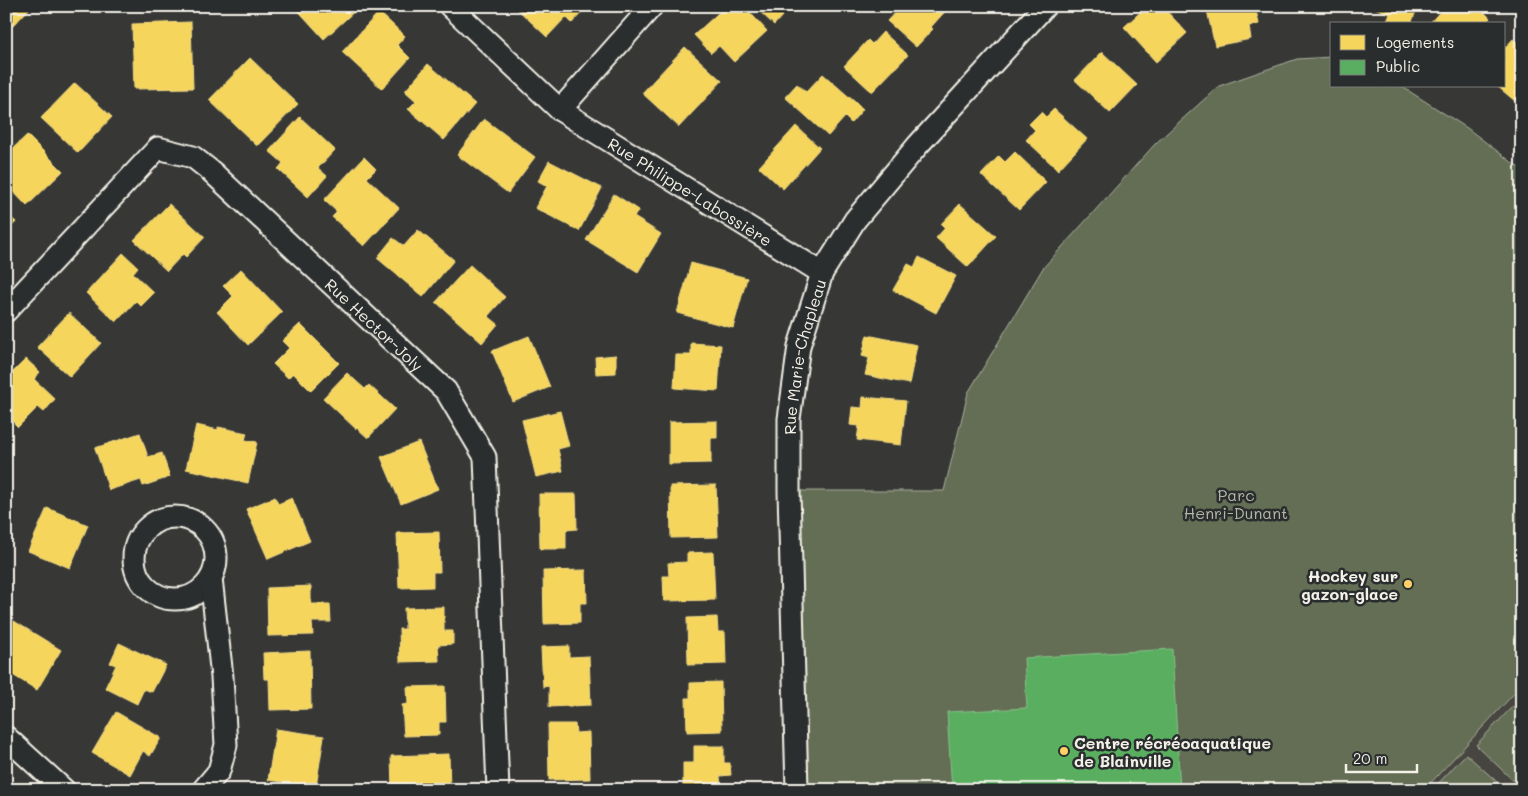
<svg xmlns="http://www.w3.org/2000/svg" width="1528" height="796" viewBox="0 0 1528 796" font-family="Mali,sans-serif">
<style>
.built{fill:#47453f}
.green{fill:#646e55;stroke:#acb09e}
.homes{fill:#f6d55c;stroke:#f5dd86}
.public{fill:#5aae61;stroke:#88c28a}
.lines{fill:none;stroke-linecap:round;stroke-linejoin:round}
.minor-casing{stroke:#f4f1e8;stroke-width:25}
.minor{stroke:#2a2d2e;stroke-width:21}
.poi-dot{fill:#ffd166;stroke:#2a2d2e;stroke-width:2}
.labels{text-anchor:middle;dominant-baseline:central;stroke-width:5;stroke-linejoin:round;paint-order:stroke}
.street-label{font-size:16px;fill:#f4f1e8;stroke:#2a2d2e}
.park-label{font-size:16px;fill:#b3b6a6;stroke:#2a2d2e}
.poi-label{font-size:16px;font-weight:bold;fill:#f4f1e8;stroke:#2a2d2e;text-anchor:end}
</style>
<rect width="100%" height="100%" fill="#373836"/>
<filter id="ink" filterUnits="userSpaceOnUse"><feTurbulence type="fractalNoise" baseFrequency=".02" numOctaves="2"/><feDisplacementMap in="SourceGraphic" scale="10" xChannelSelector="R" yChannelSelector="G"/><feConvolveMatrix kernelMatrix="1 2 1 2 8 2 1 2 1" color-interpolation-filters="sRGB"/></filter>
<g filter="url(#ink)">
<!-- built -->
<polygon class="built" points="1522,685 1522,790 1424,790"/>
<!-- green -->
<g class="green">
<polygon points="1332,57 1332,86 1401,86 1467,128 1522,170 1522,685 1424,790 799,790 791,491 944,491 968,393 1043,268 1156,143 1219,86 1297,59"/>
<polygon points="1513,706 1522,714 1522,789 1476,745"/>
<polygon points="1466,754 1506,790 1432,790"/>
</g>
<!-- homes -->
<g class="homes">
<polygon points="6,6 32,6 7,32 6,32"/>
<polygon points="294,6 356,6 358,8 324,39"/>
<polygon points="514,6 582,6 585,9 572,23 566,17 547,37"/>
<polygon points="726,6 744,6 767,31 734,62 719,46 711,53 694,35"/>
<polygon points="754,6 791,6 774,25"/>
<polygon points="901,6 950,6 931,27 933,29 916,47 887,21"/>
<polygon points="1153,6 1162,6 1187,33 1156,62 1124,27 1146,7 1148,10"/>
<polygon points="1206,6 1255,6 1259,24 1249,26 1251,39 1215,46"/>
<polygon points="1370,6 1418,6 1411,24 1386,24 1390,14"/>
<polygon points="1445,6 1478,6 1490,18 1485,24 1429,24"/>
<polygon points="379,12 405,36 397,45 410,58 382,89 342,52"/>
<polygon points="191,22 193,88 134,89 132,24"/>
<polygon points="883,32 908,55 872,92 844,66 868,40 872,44"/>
<polygon points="1513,39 1522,46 1522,93 1515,101 1497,86 1504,86 1504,49"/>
<polygon points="685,47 722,81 679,127 642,93"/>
<polygon points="1102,52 1137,85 1110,113 1075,80"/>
<polygon points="250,58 298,104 257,146 209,100"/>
<polygon points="428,64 475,104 444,140 408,109 416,101 405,91"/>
<polygon points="823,74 863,109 851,123 845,117 828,136 785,97 797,84 806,92"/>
<polygon points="75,83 112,117 78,153 41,118"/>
<polygon points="1054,109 1087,139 1058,170 1026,140 1035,130 1029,124 1041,112 1046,117"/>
<polygon points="300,117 335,150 318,168 327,176 308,197 278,169 283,163 269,151"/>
<polygon points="484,119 535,157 508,193 457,155"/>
<polygon points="796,126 820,148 783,189 759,167"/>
<polygon points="27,135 63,171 27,206 6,184 6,155"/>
<polygon points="1015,152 1046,182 1019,210 981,175 999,156 1005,162"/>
<polygon points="364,157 376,169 367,178 399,208 364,246 332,217 337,212 324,200"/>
<polygon points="549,161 602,188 579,231 535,208 547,186 538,181"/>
<polygon points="614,194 639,210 634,217 661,234 638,272 586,240"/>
<polygon points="169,204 205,237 186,257 183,254 167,271 134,240"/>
<polygon points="960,204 996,236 968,267 936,238 945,228 941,224"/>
<polygon points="6,213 16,222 6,233"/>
<polygon points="418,230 454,260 423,297 377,258 393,238 404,246"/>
<polygon points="123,253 138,267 133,273 154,293 141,306 136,301 116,322 86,293"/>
<polygon points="919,257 956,276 936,313 893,290 908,264 914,267"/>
<polygon points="691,263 747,278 733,328 677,313"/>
<polygon points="470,265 505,297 488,316 498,324 482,343 436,302"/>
<polygon points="241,269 282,312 248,345 217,312 233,296 223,286"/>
<polygon points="69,313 101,343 70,377 37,347"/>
<polygon points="300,324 339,363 311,391 293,373 288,378 273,364 289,348 282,341"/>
<polygon points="867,335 917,345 909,384 865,375 869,358 862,356"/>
<polygon points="529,336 550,387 513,402 492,351"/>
<polygon points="691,343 721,345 718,391 674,388 676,355 691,355"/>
<polygon points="616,355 616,373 596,374 595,357"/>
<polygon points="26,359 40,372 34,379 55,399 44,412 38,407 18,427 6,415 6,383 14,375 12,373"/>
<polygon points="347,373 365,389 369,385 395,409 368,438 357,428 356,429 323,398"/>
<polygon points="863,397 906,401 901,445 857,440 859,426 850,425 852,407 862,408"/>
<polygon points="560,411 569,446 558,449 563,471 536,477 522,420"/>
<polygon points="717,421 717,438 711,438 711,463 669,464 669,422"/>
<polygon points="196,425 218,430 218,427 247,433 245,440 257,442 248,483 186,469"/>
<polygon points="140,433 148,457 162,453 170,477 143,486 141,480 109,490 95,448"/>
<polygon points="419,442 438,489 401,504 381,457"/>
<polygon points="716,485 718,537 671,538 670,486"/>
<polygon points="539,494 576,494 577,529 566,530 566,549 540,549"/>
<polygon points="275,497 278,504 292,498 310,541 268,559 246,509"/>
<polygon points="47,508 88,525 70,568 28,551"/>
<polygon points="439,532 440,572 433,572 433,587 399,588 397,533"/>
<polygon points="713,552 715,600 664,601 663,576 669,576 668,563 687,562 687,553"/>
<polygon points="586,570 587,603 580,603 580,623 544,624 543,571"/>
<polygon points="311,586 311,604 330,604 331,622 312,622 313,635 268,636 267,588"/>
<polygon points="444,607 444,631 453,631 453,644 438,645 439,661 400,662 399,629 405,629 404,608"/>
<polygon points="717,617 718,632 725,632 726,664 688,665 687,618"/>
<polygon points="9,618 61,650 37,690 6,671 6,622"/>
<polygon points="119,643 166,665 152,692 144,689 137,704 105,688 116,665 110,663"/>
<polygon points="569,646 569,657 589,656 591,705 549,707 549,686 543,687 541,647"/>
<polygon points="310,651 311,709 270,710 269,679 264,679 263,653"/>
<polygon points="721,682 722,731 687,732 686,698 690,698 690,683"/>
<polygon points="445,686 446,722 439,722 439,735 404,736 402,705 408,704 407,687"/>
<polygon points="116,712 161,738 150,756 143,751 130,775 92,753"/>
<polygon points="548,724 575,724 576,733 589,732 590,779 549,780"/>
<polygon points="276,729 324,736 316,787 268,780"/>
<polygon points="694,746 724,746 724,763 730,763 731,775 720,776 721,790 683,790 683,763 694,763"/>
<polygon points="449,754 450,790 392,790 391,756"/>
</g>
<!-- public -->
<polygon class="public" points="1172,649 1180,790 952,790 947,712 1027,708 1024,658"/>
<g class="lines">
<!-- minor casing -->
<g class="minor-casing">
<g id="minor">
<path id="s1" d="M450 6 560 110 822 273"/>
<polyline points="560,110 652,6"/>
<path id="s2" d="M6 311 158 148 193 157 212 172 446 391 485 457 498 790"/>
<circle cx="175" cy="558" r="41"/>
<polyline points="6,737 64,790"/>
<polyline points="203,790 219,771 226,745 222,677 211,578"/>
<path id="s3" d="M797 790 789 491V419L799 346 822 273 855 220 918 145 1045 6"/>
</g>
</g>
<!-- minor -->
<use href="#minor" class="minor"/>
</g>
</g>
<!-- markers -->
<g class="poi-dot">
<circle cx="1408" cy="584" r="5"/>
<circle cx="1064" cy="751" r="5"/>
</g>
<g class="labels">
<!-- street labels -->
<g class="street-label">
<text stroke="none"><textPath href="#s1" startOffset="305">Rue Philippe-Labossière</textPath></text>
<text stroke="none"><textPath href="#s2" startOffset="506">Rue Hector-Joly</textPath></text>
<text stroke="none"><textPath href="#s3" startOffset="435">Rue Marie-Chapleau</textPath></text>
</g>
<!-- park labels -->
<g class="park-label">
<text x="1236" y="494">Parc<tspan x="1236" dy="18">Henri-Dunant</tspan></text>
</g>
<!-- poi labels -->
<g class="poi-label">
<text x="1398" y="575">Hockey sur<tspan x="1398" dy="18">gazon-glace</tspan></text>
<text x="1074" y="742" text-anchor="start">Centre récréoaquatique<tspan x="1074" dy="18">de Blainville</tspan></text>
</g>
</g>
<!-- margin -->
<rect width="1528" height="796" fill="none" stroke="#2a2d2e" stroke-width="25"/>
<rect x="12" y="12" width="1503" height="771" fill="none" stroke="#f4f1e8" stroke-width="2" filter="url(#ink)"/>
<!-- legend -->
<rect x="1330" y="22" width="175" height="65" fill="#2a2d2e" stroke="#7b7b78"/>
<rect x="1340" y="35" width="25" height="15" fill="#f6d55c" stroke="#7b7b78"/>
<text x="1376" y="48" font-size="15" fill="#f4f1e8">Logements</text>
<rect x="1340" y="60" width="25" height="15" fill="#5aae61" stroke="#7b7b78"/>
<text x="1376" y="72" font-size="15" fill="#f4f1e8">Public</text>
<!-- scale -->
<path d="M1346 764v8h71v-8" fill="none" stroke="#f4f1e8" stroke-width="2.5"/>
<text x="1353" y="764" font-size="15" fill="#f4f1e8" stroke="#2a2d2e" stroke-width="4" paint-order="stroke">20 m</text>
</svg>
